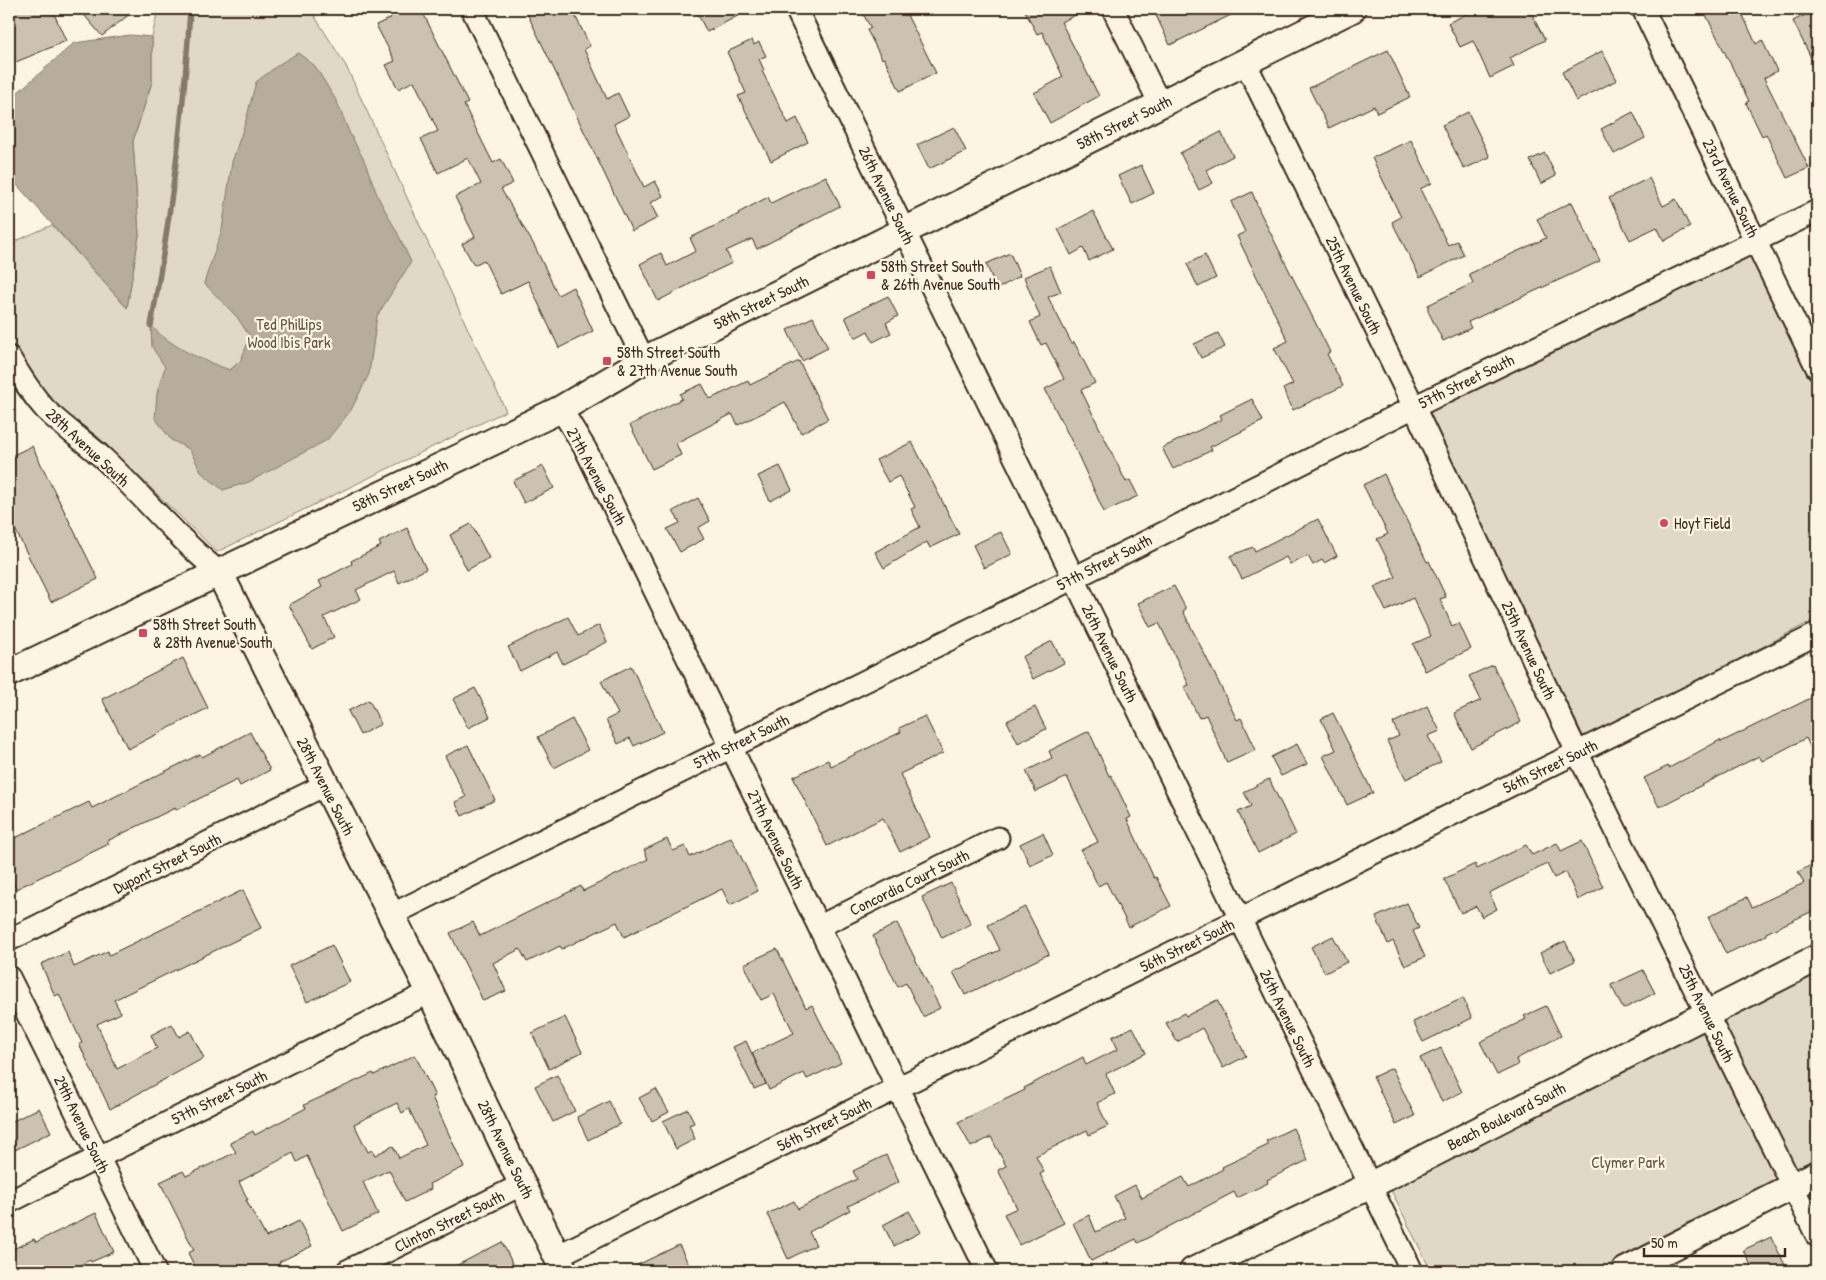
<svg xmlns="http://www.w3.org/2000/svg" width="1826" height="1280" viewBox="0 0 1826 1280" font-family="'Patrick Hand',sans-serif">
<style>
.green{fill:#e0d8c8;stroke:#8e8173}
.water{fill:#b7ad9e;stroke:#85796b}
.lines{fill:none;stroke-linecap:round;stroke-linejoin:round}
.stream{stroke:#85796b;stroke-width:5.5}
.building{fill:#ccc2b3;stroke:#3b2a1e;fill-rule:evenodd}
.minor-casing{stroke:#3b2a1e;stroke-width:25}
.tertiary-casing{stroke:#3b2a1e;stroke-width:30}
.minor{stroke:#fcf5e5;stroke-width:21}
.tertiary{stroke:#fcf5e5;stroke-width:26}
.poi-dot{fill:#d1495b;stroke:#fcf5e5;stroke-width:2}
.labels{text-anchor:middle;dominant-baseline:central;stroke-width:4.5;stroke-linejoin:round;paint-order:stroke}
.street-label{font-size:16px;fill:#3b2a1e;stroke:#fcf5e5}
.poi-label{font-size:16px;fill:#3b2a1e;stroke:#fcf5e5;text-anchor:start}
.park-label{font-size:16px;fill:#645648;stroke:#fcf5e5}
</style>
<rect width="100%" height="100%" fill="#fcf5e5"/>
<filter id="ink" filterUnits="userSpaceOnUse"><feTurbulence type="fractalNoise" baseFrequency=".02" numOctaves="2"/><feDisplacementMap in="SourceGraphic" scale="10" xChannelSelector="R" yChannelSelector="G"/><feConvolveMatrix kernelMatrix="1 2 1 2 8 2 1 2 1" color-interpolation-filters="sRGB"/></filter>
<g filter="url(#ink)">
<!-- green -->
<g class="green">
<polygon points="158,9 310,9 346,66 506,411 217,552 96,435 49,403 9,345 9,244 52,225 127,308 139,235 133,141 152,82 152,37"/>
<polygon points="1750,254 1817,393 1817,618 1679,691 1584,738 1428,411"/>
<polygon points="1817,974 1817,1162 1596,1271 1431,1271 1389,1186"/>
</g>
<!-- water -->
<g class="water">
<polygon points="130,35 152,37 152,82 133,141 139,235 127,308 9,176 9,100 74,43"/>
<path d="M298 53 315 66 337 102 349 132 364 160 378 197 397 232 411 262 377 316 369 374 351 410 327 440 249 482 223 490 202 473 189 449 171 440 155 418 157 393 165 367 152 347 151 326C175 349 199 359 230 370L241 360 250 337 237 317 204 283 222 230 232 162 246 120 256 82 281 63Z"/>
</g>
<g class="lines">
<!-- stream -->
<path class="stream" d="M151 326C170 221 184 115 190 9"/>
</g>
<!-- building -->
<g class="building">
<polygon points="9,9 52,9 66,41 9,65"/>
<polygon points="79,9 136,9 102,36"/>
<polygon points="386,9 421,9 468,103 464,105 493,163 501,159 513,183 501,189 534,245 558,295 573,287 593,331 559,348 528,281 501,294 484,260 474,265 462,244 475,237 455,197 481,184 468,158 438,173 421,139 438,131 414,81 398,89 386,65 395,61 376,25 391,18"/>
<polygon points="525,9 572,9 590,46 584,49 607,99 618,93 629,116 614,124 644,187 655,181 663,196 650,203 658,218 632,231"/>
<polygon points="695,9 751,9 707,32"/>
<polygon points="860,9 904,9 936,73 900,91 884,58 882,59 867,30 871,28"/>
<polygon points="1024,9 1088,9 1061,22 1099,96 1050,123 1034,93 1063,77 1042,32 1037,34"/>
<polygon points="1153,9 1243,9 1170,45"/>
<polygon points="1477,9 1529,9 1545,40 1510,58 1514,66 1490,78 1473,41 1460,47 1448,23"/>
<polygon points="1703,9 1740,9 1756,44 1762,40 1777,71 1764,78 1809,168 1787,178 1766,134 1762,136 1746,103 1749,101"/>
<polygon points="1817,9 1817,70 1793,21"/>
<polygon points="752,40 754,45 759,42 766,56 759,59 764,70 762,71 788,123 797,118 808,142 771,161 738,96 746,93 727,52"/>
<polygon points="1388,50 1410,97 1377,113 1374,106 1329,128 1309,88"/>
<polygon points="1602,51 1617,80 1576,101 1562,72"/>
<polygon points="1468,112 1490,157 1464,169 1442,125"/>
<polygon points="1633,112 1645,138 1614,154 1601,129"/>
<polygon points="954,127 966,151 929,169 917,145"/>
<polygon points="1221,132 1233,156 1206,170 1213,183 1199,190 1180,153"/>
<polygon points="1411,140 1432,183 1420,189 1448,245 1457,241 1464,255 1420,277 1392,222 1401,217 1372,158"/>
<polygon points="1545,153 1556,176 1541,184 1530,160"/>
<polygon points="1141,165 1154,193 1132,204 1118,176"/>
<polygon points="826,176 840,206 757,249 752,239 726,251 732,263 690,283 690,284 658,301 640,264 661,253 667,266 696,251 690,238 739,214 738,213 768,197 771,203"/>
<polygon points="1649,178 1663,206 1676,199 1690,227 1664,241 1657,227 1630,240 1609,198"/>
<polygon points="1252,192 1260,212 1330,352 1327,354 1343,386 1293,410 1283,389 1293,384 1274,348 1288,341 1237,236 1245,232 1231,202"/>
<polygon points="1572,202 1600,261 1468,322 1471,328 1443,341 1428,311 1428,305 1473,283 1469,274 1546,238 1537,219"/>
<polygon points="1093,211 1113,249 1089,261 1083,248 1071,255 1058,229"/>
<polygon points="1010,253 1020,276 997,289 986,264"/>
<polygon points="1205,255 1216,278 1198,287 1187,264"/>
<polygon points="1050,266 1061,292 1048,297 1072,344 1074,342 1095,383 1081,390 1126,482 1130,480 1138,496 1104,512 1073,444 1045,389 1064,379 1046,343 1041,345 1030,322 1040,317 1024,277"/>
<polygon points="888,296 898,316 886,323 891,333 873,342 868,331 855,338 845,317"/>
<polygon points="813,317 828,348 802,361 787,330"/>
<polygon points="1218,333 1225,347 1201,358 1194,344"/>
<polygon points="799,361 828,419 801,433 785,402 738,425 732,414 676,443 681,455 652,469 630,425 682,399 680,394 702,384 710,399 748,381 750,385"/>
<polygon points="1252,399 1263,421 1210,447 1212,450 1173,469 1162,448 1222,419 1220,415"/>
<polygon points="912,442 959,534 930,548 927,542 884,568 875,552 920,527 911,509 915,507 899,476 888,482 876,460"/>
<polygon points="32,446 98,579 51,602 9,517 9,457"/>
<polygon points="543,466 554,488 524,503 513,481"/>
<polygon points="780,466 792,490 770,501 758,476"/>
<polygon points="1384,474 1427,562 1429,561 1446,597 1440,599 1452,626 1459,623 1471,649 1425,671 1413,644 1431,636 1413,598 1386,611 1374,587 1396,577 1377,539 1388,534 1363,485"/>
<polygon points="698,498 710,521 698,528 704,539 680,552 667,529 680,523 673,511"/>
<polygon points="1318,519 1337,556 1324,563 1322,560 1313,565 1308,556 1290,564 1286,557 1242,579 1230,556 1253,547 1255,551"/>
<polygon points="471,524 489,558 467,570 450,535"/>
<polygon points="407,528 426,569 399,583 394,571 356,590 361,599 324,617 334,637 312,649 289,605 322,587 319,581 352,564 351,561 381,546 379,542"/>
<polygon points="1001,532 1012,554 984,568 973,545"/>
<polygon points="1174,586 1186,609 1183,611 1214,673 1237,720 1241,718 1256,750 1227,763 1206,715 1199,718 1184,687 1189,685 1159,623 1150,627 1138,603"/>
<polygon points="568,617 578,636 599,625 607,642 563,664 557,652 520,671 508,647"/>
<polygon points="1052,641 1064,663 1033,679 1022,657"/>
<polygon points="183,658 208,708 128,749 102,699"/>
<polygon points="1493,665 1521,722 1471,748 1454,713 1481,700 1469,676"/>
<polygon points="631,666 663,732 634,746 630,738 618,744 606,720 618,714 601,681"/>
<polygon points="475,688 490,717 468,728 453,699"/>
<polygon points="1817,695 1817,761 1806,738 1762,761 1759,756 1659,807 1644,778 1668,766 1669,768 1720,740 1721,742"/>
<polygon points="369,700 381,724 360,735 348,711"/>
<polygon points="1427,706 1440,731 1428,736 1441,762 1406,779 1387,741 1399,736 1393,723"/>
<polygon points="1035,707 1046,729 1018,743 1007,721"/>
<polygon points="1333,713 1373,793 1347,805 1323,756 1336,750 1321,719"/>
<polygon points="925,716 943,753 900,774 930,837 900,852 883,818 827,846 793,777 828,760 831,766 901,732 899,728"/>
<polygon points="572,719 588,750 554,768 538,737"/>
<polygon points="1089,731 1109,776 1111,775 1131,817 1127,819 1154,878 1156,877 1171,906 1129,927 1106,882 1098,886 1081,850 1098,842 1067,777 1036,792 1026,771 1052,758 1049,751"/>
<polygon points="250,732 270,770 240,786 237,780 176,810 175,808 107,841 109,844 16,889 9,875 9,841 89,802 92,808 200,754 202,757"/>
<polygon points="1297,744 1307,764 1281,776 1271,757"/>
<polygon points="468,745 495,800 462,816 455,802 466,797 445,756"/>
<polygon points="1269,779 1296,834 1258,853 1238,812 1251,806 1244,792"/>
<polygon points="1043,833 1053,855 1030,866 1020,844"/>
<polygon points="731,837 758,891 730,905 722,889 624,937 617,922 562,949 560,946 527,962 520,949 493,963 506,991 483,1001 450,933 473,922 480,936 581,886 583,891 648,859 644,850 667,839 673,851 685,846 690,857"/>
<polygon points="1582,841 1603,887 1578,900 1566,872 1554,878 1547,864 1489,893 1497,909 1482,917 1476,906 1461,913 1444,879 1475,864 1477,869 1526,845 1532,855 1557,843 1561,851"/>
<polygon points="1817,862 1817,909 1766,933 1766,935 1726,954 1708,917 1747,897 1752,907 1804,883 1798,872"/>
<polygon points="951,883 971,924 942,938 922,897"/>
<polygon points="243,890 261,928 114,1000 121,1013 97,1024 117,1069 157,1048 151,1035 172,1024 179,1037 190,1031 204,1058 110,1109 79,1044 82,1043 59,994 55,996 41,964 68,952 74,967 108,951 109,955"/>
<polygon points="1407,903 1419,928 1413,931 1425,957 1405,966 1393,941 1388,944 1376,917"/>
<polygon points="1025,907 1049,954 965,995 953,972 1000,950 988,925"/>
<polygon points="897,923 940,1008 923,1017 906,983 898,987 873,936"/>
<polygon points="1333,936 1347,962 1325,973 1311,947"/>
<polygon points="1565,941 1575,961 1550,973 1540,953"/>
<polygon points="332,945 350,982 307,1002 289,966"/>
<polygon points="777,949 806,1008 812,1005 841,1063 807,1079 804,1073 769,1090 752,1053 794,1033 774,994 761,1000 744,964"/>
<polygon points="1643,970 1655,993 1623,1009 1611,985"/>
<polygon points="1463,998 1472,1018 1423,1042 1413,1022"/>
<polygon points="1217,1000 1246,1056 1223,1068 1202,1028 1177,1042 1166,1023 1184,1013 1186,1016"/>
<polygon points="1546,1006 1561,1036 1516,1059 1518,1065 1497,1075 1480,1042 1526,1019 1524,1016"/>
<polygon points="565,1017 582,1052 549,1069 532,1033"/>
<polygon points="1133,1027 1146,1053 1106,1074 1115,1094 1097,1103 1108,1126 1089,1135 1087,1130 1036,1156 1044,1172 1040,1174 1064,1223 1019,1245 1004,1214 1017,1208 998,1170 1006,1166 991,1137 971,1147 958,1122 1025,1090 1024,1088 1083,1057 1086,1065 1118,1049 1112,1037"/>
<polygon points="746,1041 766,1084 754,1089 733,1047"/>
<polygon points="1441,1048 1462,1092 1442,1102 1420,1058"/>
<path d="M415 1055 435 1096 432 1097 464 1167 429 1184 431 1189 405 1202 389 1170 363 1182 378 1214 343 1231 307 1156 297 1162 293 1153 239 1182 248 1200H246L266 1237 299 1221 312 1246 279 1262 280 1264 267 1271H197L188 1253 194 1250 160 1182 183 1171 186 1176 236 1152 230 1143 253 1131 255 1135 306 1108 304 1105 373 1073 374 1075ZM397 1103 402 1113 409 1109 426 1145 399 1158 393 1146 375 1155 372 1150 368 1152 354 1124Z"/>
<polygon points="1392,1068 1415,1116 1396,1125 1373,1077"/>
<polygon points="557,1075 575,1111 553,1122 535,1086"/>
<polygon points="656,1089 669,1112 652,1121 639,1098"/>
<polygon points="609,1101 620,1124 588,1140 577,1117"/>
<polygon points="39,1108 51,1132 9,1153 9,1123"/>
<polygon points="688,1109 694,1123 689,1125 695,1139 676,1149 663,1121"/>
<polygon points="1293,1128 1308,1160 1267,1180 1268,1183 1237,1198 1234,1192 1138,1243 1136,1239 1091,1261 1073,1223 1089,1215 1096,1232 1125,1218 1114,1196 1135,1185 1142,1198 1183,1177 1189,1187 1223,1169 1222,1167 1268,1145 1266,1141"/>
<polygon points="886,1155 899,1182 848,1206 850,1210 809,1232 816,1245 788,1259 767,1214 794,1201 798,1209 857,1179 853,1171"/>
<polygon points="909,1211 921,1232 894,1246 883,1225"/>
<polygon points="96,1213 114,1252 91,1262 90,1260 69,1271 9,1271 9,1251 34,1239 36,1242"/>
<polygon points="1771,1237 1788,1271 1754,1271 1743,1250"/>
<polygon points="502,1242 516,1271 446,1271"/>
<polygon points="679,1245 692,1271 625,1271"/>
</g>
<g class="lines">
<!-- minor casing -->
<g class="minor-casing">
<g id="minor">
<polyline points="472,9 644,360"/>
<polyline points="796,9 1412,1271"/>
<polyline points="1113,9 1160,104"/>
<polyline points="1643,9 1817,368"/>
<polyline points="1245,62 1414,407 1577,752 1817,1236"/>
<path d="M9 357C20 375 31 394 46 410 64 428 86 442 104 459 143 496 177 538 219 572"/>
<polyline points="561,409 586,450 987,1271"/>
<polyline points="391,915 1074,578 1414,407 1817,211"/>
<polyline points="820,926 998,838"/>
<polyline points="9,940 325,785"/>
<polyline points="9,977 155,1271"/>
<polyline points="9,1202 430,992"/>
<polyline points="557,1256 1817,634"/>
<polyline points="347,1271 523,1184"/>
</g>
</g>
<!-- tertiary casing -->
<g class="tertiary-casing">
<g id="tertiary">
<polyline points="219,572 430,992 564,1271"/>
<polyline points="9,673 561,409 644,360 1352,9"/>
<polyline points="1193,1271 1369,1186 1817,958"/>
<polyline points="1625,1271 1817,1174"/>
</g>
</g>
<!-- minor -->
<use href="#minor" class="minor"/>
<!-- tertiary -->
<use href="#tertiary" class="tertiary"/>
</g>
</g>
<!-- markers -->
<g class="poi-dot">
<rect x="866" y="270" width="10" height="10" rx="2.5"/>
<rect x="602" y="356" width="10" height="10" rx="2.5"/>
<circle cx="1664" cy="523" r="5"/>
<rect x="138" y="628" width="10" height="10" rx="2.5"/>
</g>
<g class="labels">
<!-- street labels -->
<g class="street-label">
<text transform="translate(1124 122) rotate(-26)">58th Street South</text>
<text transform="translate(1731 188) rotate(64)">23rd Avenue South</text>
<text transform="translate(887 195) rotate(64)">26th Avenue South</text>
<text transform="translate(1354 285) rotate(64)">25th Avenue South</text>
<text transform="translate(761 302) rotate(-26)">58th Street South</text>
<text transform="translate(1466 381) rotate(-26)">57th Street South</text>
<text transform="translate(88 447) rotate(43)">28th Avenue South</text>
<text transform="translate(597 476) rotate(62)">27th Avenue South</text>
<text transform="translate(400 485) rotate(-25)">58th Street South</text>
<text transform="translate(1104 562) rotate(-27)">57th Street South</text>
<text transform="translate(1529 650) rotate(65)">25th Avenue South</text>
<text transform="translate(1110 653) rotate(64)">26th Avenue South</text>
<text transform="translate(741 741) rotate(-26)">57th Street South</text>
<text transform="translate(1550 766) rotate(-26)">56th Street South</text>
<text transform="translate(326 786) rotate(63)">28th Avenue South</text>
<text transform="translate(776 839) rotate(64)">27th Avenue South</text>
<text transform="translate(167 863) rotate(-26)">Dupont Street South</text>
<text transform="translate(909 882) rotate(-26)">Concordia Court South</text>
<text transform="translate(1187 945) rotate(-26)">56th Street South</text>
<text transform="translate(1707 1013) rotate(64)">25th Avenue South</text>
<text transform="translate(1288 1018) rotate(64)">26th Avenue South</text>
<text transform="translate(219 1097) rotate(-26)">57th Street South</text>
<text transform="translate(1506 1116) rotate(-27)">Beach Boulevard South</text>
<text transform="translate(82 1124) rotate(64)">29th Avenue South</text>
<text transform="translate(824 1124) rotate(-26)">56th Street South</text>
<text transform="translate(506 1149) rotate(64)">28th Avenue South</text>
<text transform="translate(449 1221) rotate(-26)">Clinton Street South</text>
</g>
<!-- poi labels -->
<g class="poi-label">
<text x="881" y="266">58th Street South<tspan x="881" dy="18">&amp; 26th Avenue South</tspan></text>
<text x="617" y="352">58th Street South<tspan x="617" dy="18">&amp; 27th Avenue South</tspan></text>
<text x="1674" y="523">Hoyt Field</text>
<text x="153" y="624">58th Street South<tspan x="153" dy="18">&amp; 28th Avenue South</tspan></text>
</g>
<!-- park labels -->
<g class="park-label">
<text x="289" y="324">Ted Phillips<tspan x="289" dy="18">Wood Ibis Park</tspan></text>
<text x="1628" y="1162">Clymer Park</text>
</g>
</g>
<!-- margin -->
<rect width="1826" height="1280" fill="none" stroke="#fcf5e5" stroke-width="30"/>
<rect x="15" y="15" width="1796" height="1250" fill="none" stroke="#3b2a1e" stroke-width="2" filter="url(#ink)"/>
<!-- scale -->
<path d="M1644 1248v8h141v-8" fill="none" stroke="#3b2a1e" stroke-width="2.5"/>
<text x="1651" y="1248" font-size="15" fill="#3b2a1e" stroke="#fcf5e5" stroke-width="4" paint-order="stroke">50 m</text>
</svg>
